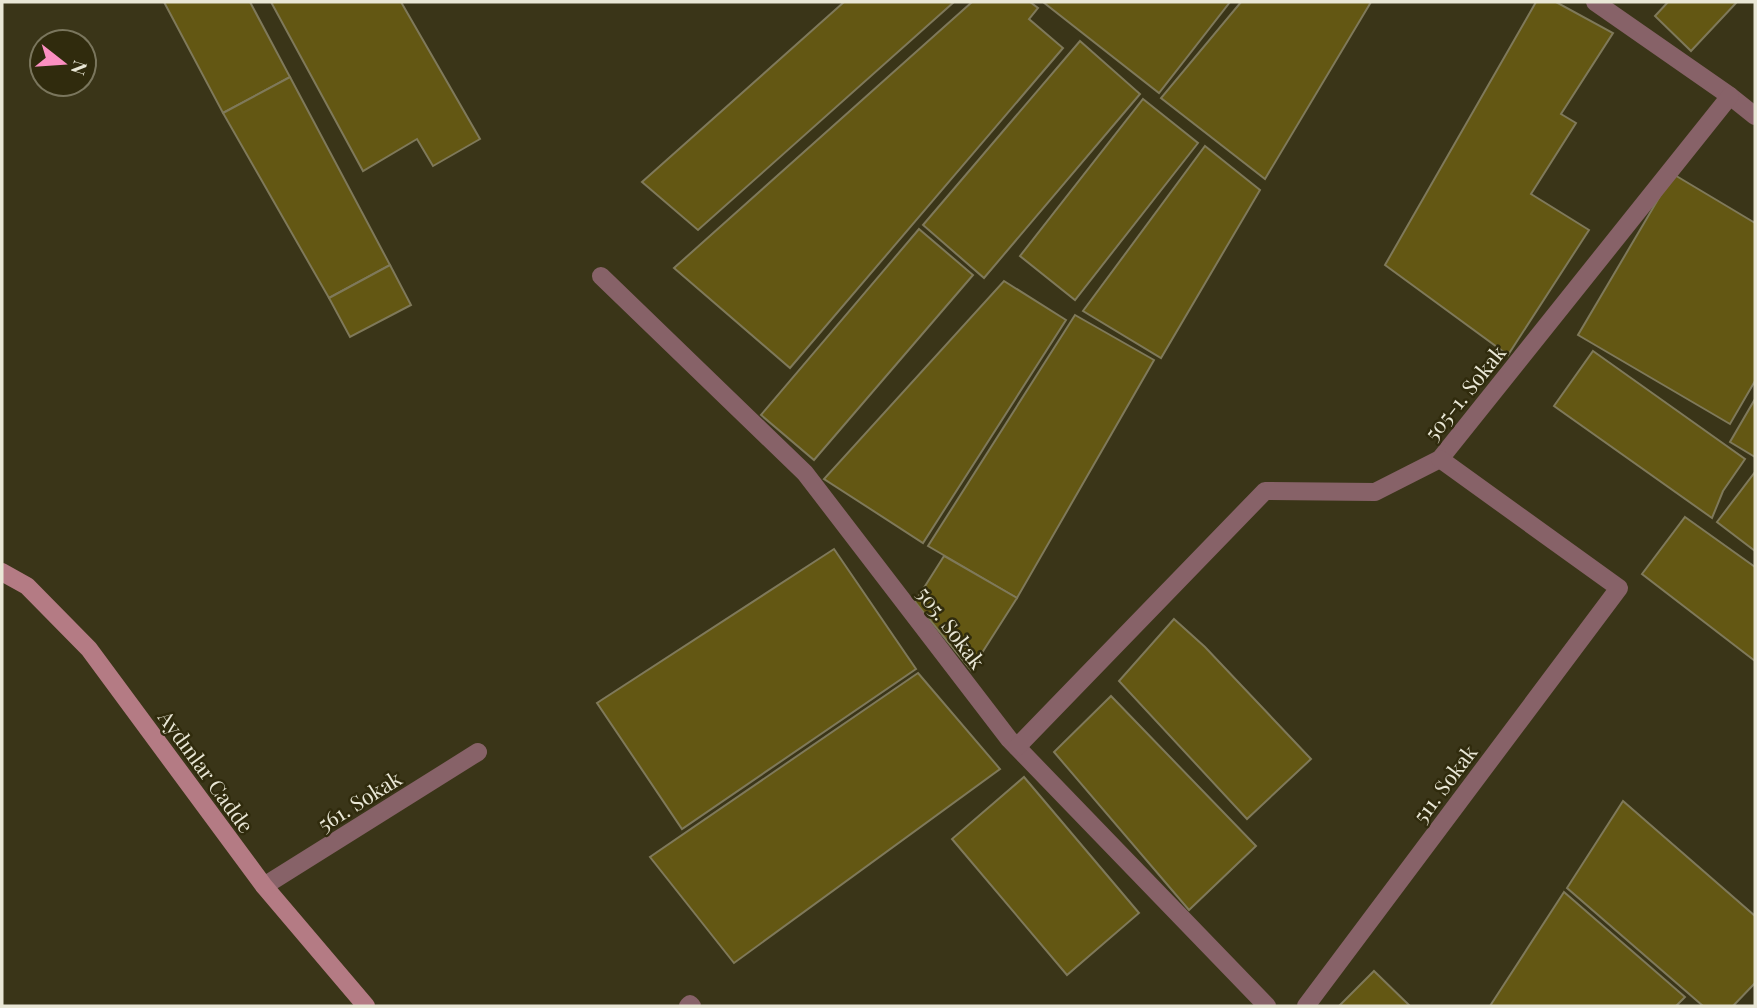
<svg xmlns="http://www.w3.org/2000/svg" width="1757" height="1008" viewBox="0 0 1757 1008" font-family="'Playfair Display',serif">
<style>
.building{fill:#635713;stroke:#7f795a;stroke-width:2}
.lines{fill:none;stroke-linecap:round;stroke-linejoin:round}
.street{stroke:#876268;stroke-width:18}
.secondary{stroke:#b47b84;stroke-width:18}
.labels{text-anchor:middle;dominant-baseline:central;stroke-width:5;stroke-linejoin:round;paint-order:stroke}
.street-label{font-size:21px;fill:#e9e7d6;stroke:#302b0d}
</style>
<rect width="100%" height="100%" fill="#3a3518"/>
<!-- building -->
<g class="building">
<polygon points="164,2 250,2 290,77 223,113"/>
<polygon points="271,2 401,2 480,139 433,166 417,139 363,171"/>
<polygon points="844,2 954,2 698,230 642,182"/>
<polygon points="972,2 1030,2 1038,8 1029,19 1063,48 790,368 674,268"/>
<polygon points="1043,2 1230,2 1159,93"/>
<polygon points="1241,2 1371,2 1265,179 1161,98"/>
<polygon points="1536,2 1556,2 1613,33 1561,114 1576,123 1531,194 1589,230 1508,355 1385,265"/>
<polygon points="1668,2 1737,2 1691,51 1655,16"/>
<polygon points="1080,41 1140,94 984,278 923,225"/>
<polygon points="290,77 390,265 329,298 223,113"/>
<polygon points="1143,99 1198,143 1075,300 1020,256"/>
<polygon points="1205,146 1260,190 1161,358 1083,311"/>
<polygon points="1673,174 1755,223 1755,381 1730,424 1578,335"/>
<polygon points="919,229 973,275 814,460 761,415"/>
<polygon points="390,265 411,305 350,337 329,298"/>
<polygon points="1004,281 1066,320 923,543 824,479"/>
<polygon points="1075,315 1154,360 1017,598 928,546"/>
<polygon points="1593,351 1745,459 1723,491 1712,518 1554,406"/>
<polygon points="1755,399 1755,457 1730,442"/>
<polygon points="1755,472 1755,551 1717,522"/>
<polygon points="1685,517 1755,567 1755,661 1642,574"/>
<polygon points="834,549 916,669 682,829 597,703"/>
<polygon points="944,556 1017,598 971,670 915,602"/>
<polygon points="1174,619 1205,647 1311,759 1247,819 1119,681"/>
<polygon points="918,673 1000,769 734,963 650,857"/>
<polygon points="1111,696 1256,846 1189,910 1054,752"/>
<polygon points="1024,777 1139,913 1067,975 952,839"/>
<polygon points="1623,801 1755,916 1755,983 1733,1006 1703,1006 1567,888"/>
<polygon points="1564,892 1685,997 1676,1006 1490,1006"/>
<polygon points="1374,971 1410,1006 1339,1006"/>
</g>
<g class="lines">
<!-- street -->
<g class="street">
<polyline points="1595,2 1730,96 1755,116"/>
<polyline points="601,276 805,473 1009,739 1267,1006"/>
<polyline points="1017,747 1265,491 1375,492 1440,459 1730,96"/>
<polyline points="264,886 478,752"/>
<polyline points="688,1006 690,1004 692,1006"/>
<polyline points="1306,1006 1619,588 1440,459"/>
</g>
<!-- secondary -->
<polyline class="secondary" points="2,572 27,586 89,649 264,886 366,1006"/>
</g>
<g class="labels">
<!-- street labels -->
<g class="street-label">
<text transform="translate(1464 392) rotate(-51)">505-1. Sokak</text>
<text transform="translate(952 627) rotate(53)">505. Sokak</text>
<text transform="translate(207 771) rotate(54)">Aydınlar Cadde</text>
<text transform="translate(1444 783) rotate(-53)">511. Sokak</text>
<text transform="translate(359 800) rotate(-32)">561. Sokak</text>
</g>
</g>
<!-- border -->
<rect width="1757" height="1008" fill="none" stroke="#e9e7d6" stroke-width="7"/>
<!-- north arrow -->
<g transform="translate(63 63) rotate(107)"><circle r="33" fill="#302b0d" stroke="#7a765d" stroke-width="2"/>
<path d="M0-5L12 26L0 18L-12 26Z" fill="#fc8fc1"/>
<text y="-10" font-size="19" font-weight="bold" text-anchor="middle" fill="#e9e7d6">N</text>
</g>
</svg>
